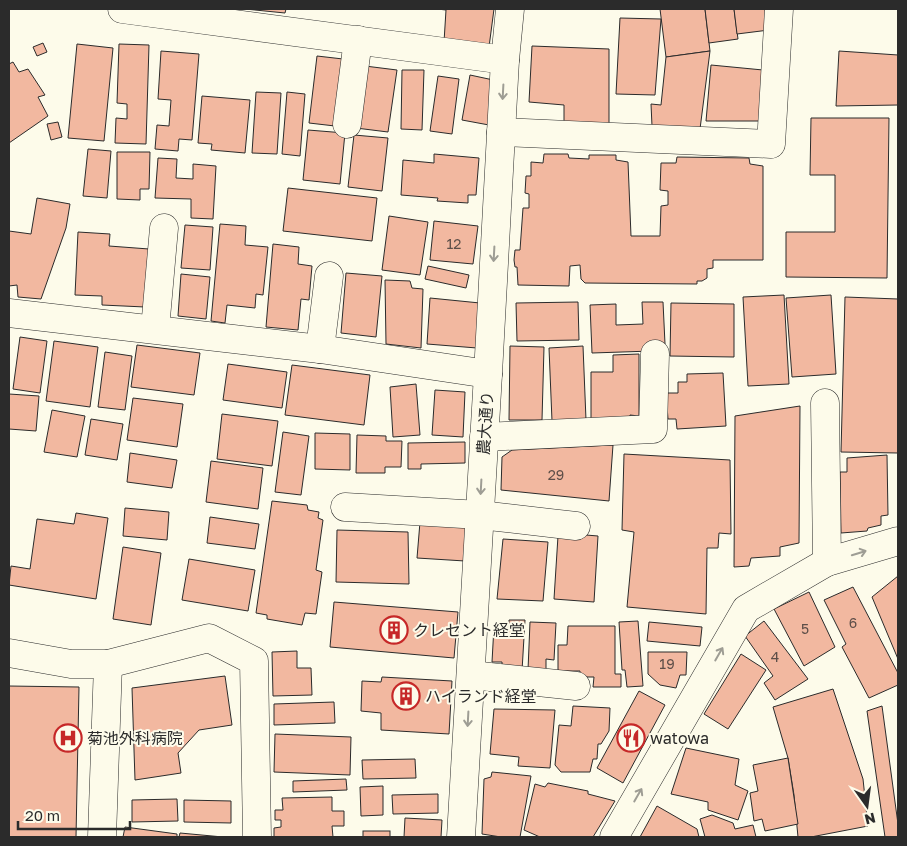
<svg xmlns="http://www.w3.org/2000/svg" width="907" height="846" viewBox="0 0 907 846" font-family="'Golos Text','Noto Sans JP',sans-serif">
<style>
.building{fill:#f2b8a0;stroke:#2b2b2b}
.lines{fill:none;stroke-linecap:round;stroke-linejoin:round}
.minor-casing{stroke:#2b2b2b;stroke-width:29}
.minor{stroke:#fdfbea;stroke-width:28}
.oneway{stroke:#9e9d94}
.labels{text-anchor:middle;dominant-baseline:central;stroke-width:4;stroke-linejoin:round;paint-order:stroke}
.number-label{font-size:14px;fill:#5d4e48}
.street-label{font-size:16px;fill:#2b2b2b;stroke:#fdfbea}
.poi-label{font-size:16px;fill:#2b2b2b;stroke:#fdfbea;text-anchor:start}
</style>
<rect width="100%" height="100%" fill="#fdfbea"/>
<!-- building -->
<g class="building">
<polygon points="245,9 286,9 285,13"/>
<polygon points="437,9 494,9 489,47 444,42 446,10"/>
<polygon points="660,9 705,9 710,51 666,57"/>
<polygon points="705,9 734,9 738,39 709,43"/>
<polygon points="734,9 765,9 769,30 737,34"/>
<polygon points="620,18 661,19 655,95 616,94"/>
<polygon points="43,43 47,52 37,56 33,47"/>
<polygon points="77,44 113,48 104,141 68,138"/>
<polygon points="119,44 149,45 146,144 115,143 116,118 127,119 127,104 117,103"/>
<polygon points="532,46 609,49 609,124 564,122 564,105 529,102"/>
<polygon points="161,51 199,54 192,140 179,139 178,151 155,149 157,125 169,126 171,100 158,99"/>
<polygon points="710,51 700,129 652,126 651,104 661,105 666,57"/>
<polygon points="839,51 898,55 898,105 836,106"/>
<polygon points="317,56 343,59 335,126 309,123"/>
<polygon points="13,62 19,72 28,69 45,95 38,97 48,116 9,143 9,64"/>
<polygon points="711,65 763,70 761,121 706,121"/>
<polygon points="365,66 397,70 388,132 356,128"/>
<polygon points="402,70 424,70 422,130 401,129"/>
<polygon points="470,75 498,81 489,125 462,120"/>
<polygon points="438,76 459,79 452,134 430,131"/>
<polygon points="256,92 281,93 277,154 252,153"/>
<polygon points="287,92 305,94 300,156 282,154"/>
<polygon points="202,96 250,100 245,153 211,150 212,144 198,143"/>
<polygon points="811,118 889,118 887,278 786,277 786,232 835,232 835,175 810,175"/>
<polygon points="58,122 62,137 51,140 47,124"/>
<polygon points="308,130 345,133 340,184 303,180"/>
<polygon points="354,135 388,138 382,191 348,187"/>
<polygon points="88,149 111,151 107,198 83,196"/>
<polygon points="117,152 150,152 149,189 140,189 140,200 117,199"/>
<polygon points="434,154 479,158 476,195 468,195 468,203 437,201 438,198 401,195 403,160 434,163"/>
<polygon points="544,154 568,154 569,158 589,159 589,155 616,155 616,160 628,162 631,236 660,236 661,206 668,205 668,191 660,190 661,163 676,163 677,157 749,158 750,164 763,166 763,260 713,260 713,268 707,269 707,278 702,281 697,281 697,284 585,283 581,279 580,265 570,266 569,286 518,285 517,267 515,267 514,260 515,250 520,250 523,208 529,208 529,194 525,193 526,176 531,176 531,162 543,163"/>
<polygon points="158,158 177,159 176,178 193,179 193,164 216,166 213,219 191,218 191,199 155,198"/>
<polygon points="288,188 377,198 372,241 283,231"/>
<polygon points="37,198 70,204 66,228 41,299 18,297 17,285 9,286 9,231 31,234"/>
<polygon points="389,216 428,222 420,275 382,270"/>
<polygon points="434,221 478,226 473,264 430,260"/>
<polygon points="220,224 246,226 245,245 268,247 263,295 256,294 255,308 227,305 225,323 211,321"/>
<polygon points="185,225 213,227 210,270 181,268"/>
<polygon points="78,232 110,234 109,246 149,249 145,307 102,305 102,296 75,295"/>
<polygon points="273,244 299,247 298,264 312,266 309,300 301,299 298,330 266,327"/>
<polygon points="428,266 469,275 466,288 425,279"/>
<polygon points="346,273 382,276 376,337 341,333"/>
<polygon points="181,274 210,277 206,319 178,316"/>
<polygon points="385,280 410,281 412,288 423,289 421,348 386,344"/>
<polygon points="784,295 789,384 748,386 743,297"/>
<polygon points="831,295 836,374 792,377 786,298"/>
<polygon points="845,297 898,299 898,453 841,452"/>
<polygon points="430,298 480,303 477,348 427,344"/>
<polygon points="578,302 579,340 517,341 516,303"/>
<polygon points="642,302 663,302 665,344 651,344 652,351 592,353 590,305 616,304 616,325 643,324"/>
<polygon points="671,303 734,304 734,357 670,356"/>
<polygon points="20,337 47,341 40,393 13,389"/>
<polygon points="54,341 98,347 90,407 46,401"/>
<polygon points="137,345 200,353 194,395 131,387"/>
<polygon points="510,346 544,347 542,420 509,420"/>
<polygon points="583,346 586,420 552,421 549,348"/>
<polygon points="105,352 132,356 125,410 98,407"/>
<polygon points="639,354 639,416 630,415 630,422 591,422 591,372 613,372 613,355"/>
<polygon points="228,364 287,372 282,408 223,400"/>
<polygon points="292,365 370,375 364,425 285,415"/>
<polygon points="723,373 726,426 677,429 676,419 668,419 666,393 678,393 678,382 687,382 687,374"/>
<polygon points="416,384 420,435 393,437 390,387"/>
<polygon points="435,390 465,392 463,437 432,435"/>
<polygon points="9,394 39,396 36,431 9,429"/>
<polygon points="133,398 183,404 177,447 127,440"/>
<polygon points="800,406 799,543 780,547 780,556 751,558 749,566 734,567 735,416"/>
<polygon points="52,410 85,416 77,457 44,452"/>
<polygon points="222,414 278,421 272,466 217,459"/>
<polygon points="91,419 123,424 117,460 85,455"/>
<polygon points="283,432 309,436 301,495 275,492"/>
<polygon points="315,433 350,434 350,470 315,469"/>
<polygon points="357,435 386,436 386,441 402,441 401,467 385,467 385,473 356,473"/>
<polygon points="465,442 465,463 421,464 421,469 408,469 408,443"/>
<polygon points="613,445 609,501 501,490 502,457 512,450"/>
<polygon points="130,453 177,460 172,488 127,482"/>
<polygon points="624,454 730,460 731,534 719,533 718,548 707,548 706,614 627,607 634,532 622,530"/>
<polygon points="887,455 888,515 881,516 881,525 868,528 867,531 841,533 840,472 847,472 847,458"/>
<polygon points="211,461 263,468 258,509 206,502"/>
<polygon points="272,501 307,505 308,510 319,512 318,518 323,520 316,570 322,572 316,614 305,613 302,625 267,619 267,615 256,613"/>
<polygon points="125,508 169,512 167,540 123,536"/>
<polygon points="76,513 108,518 96,599 9,585 11,566 30,569 37,519 74,524"/>
<polygon points="210,517 259,524 255,549 207,543"/>
<polygon points="420,522 469,526 465,561 417,558"/>
<polygon points="337,530 408,532 409,584 336,582"/>
<polygon points="574,534 598,536 594,602 554,599 558,536"/>
<polygon points="503,539 548,542 543,601 497,599"/>
<polygon points="123,547 161,553 151,625 113,619"/>
<polygon points="189,559 255,570 248,611 182,600"/>
<polygon points="898,576 898,659 872,597"/>
<polygon points="853,587 898,673 898,685 869,698 842,647 846,644 824,600"/>
<polygon points="809,592 835,647 804,666 774,609"/>
<polygon points="334,602 458,612 454,658 330,647"/>
<polygon points="509,620 525,620 522,671 502,670 502,662 492,662 494,626 509,627"/>
<polygon points="638,621 643,686 627,687 625,670 622,670 619,622"/>
<polygon points="764,621 808,679 775,700 764,683 773,676 745,636"/>
<polygon points="530,622 556,623 554,660 546,659 546,671 528,670"/>
<polygon points="649,622 702,627 700,646 647,641"/>
<polygon points="568,626 615,626 615,674 621,674 621,687 593,687 594,677 580,677 580,671 558,671 558,645 567,645"/>
<polygon points="297,651 297,668 311,668 312,695 273,696 272,652"/>
<polygon points="648,652 687,652 686,675 680,675 676,688 660,685 648,674"/>
<polygon points="741,654 766,670 728,729 704,714"/>
<polygon points="225,676 232,725 199,730 178,753 181,773 135,780 132,688"/>
<polygon points="382,677 452,681 449,734 381,730 381,713 361,711 362,681 381,682"/>
<polygon points="9,686 79,687 76,837 9,837"/>
<polygon points="833,689 863,779 868,826 811,837 798,837 794,795 788,758 773,707"/>
<polygon points="639,691 665,705 623,783 597,768"/>
<polygon points="334,702 335,723 274,725 274,704"/>
<polygon points="573,706 610,708 609,731 601,744 598,744 597,759 593,759 590,772 561,772 555,765 559,725 571,726"/>
<polygon points="882,706 898,824 898,837 885,837 867,711"/>
<polygon points="494,709 555,710 550,768 518,766 519,757 490,754"/>
<polygon points="275,734 351,737 350,775 274,772"/>
<polygon points="686,748 739,759 735,785 748,791 738,820 708,810 708,802 671,794"/>
<polygon points="788,758 798,824 765,831 762,819 754,821 750,793 758,791 753,765"/>
<polygon points="415,759 416,778 363,779 362,760"/>
<polygon points="492,772 531,776 520,837 501,837 482,834 484,779 491,777"/>
<polygon points="346,779 347,790 293,792 293,781"/>
<polygon points="548,783 588,791 588,794 615,801 593,837 540,837 524,830 535,784 545,787"/>
<polygon points="383,786 383,815 361,816 360,787"/>
<polygon points="438,794 438,813 393,814 392,795"/>
<polygon points="332,797 332,811 344,811 344,826 332,826 333,837 274,837 274,828 281,827 281,820 275,820 275,810 283,810 282,798"/>
<polygon points="177,799 178,821 132,822 132,800"/>
<polygon points="184,800 231,801 231,823 184,822"/>
<polygon points="657,806 697,829 699,837 640,837"/>
<polygon points="712,815 733,823 735,829 753,825 756,837 705,837 700,819"/>
<polygon points="405,818 442,820 441,837 404,837"/>
<polygon points="125,827 177,834 177,837 123,837"/>
<rect x="363" y="831" width="27" height="6"/>
<polygon points="180,833 223,837 179,837"/>
</g>
<g class="lines">
<!-- minor casing -->
<g class="minor-casing">
<g id="minor">
<polyline points="122,9 505,60"/>
<polyline points="347,124 358,40"/>
<polyline points="501,132 771,144 779,9"/>
<polyline points="9,313 320,349 488,374"/>
<polyline points="155,329 164,228"/>
<polyline points="320,349 329,276"/>
<polyline points="825,403 827,562"/>
<polyline points="484,437 653,429 655,354"/>
<polyline points="345,507 480,515 576,526"/>
<polyline points="9,653 71,664 108,664 209,638 254,661 257,837"/>
<polyline points="471,675 576,686"/>
<polyline points="102,837 108,664"/>
<polyline points="461,837 488,374 505,60 510,9"/>
<polyline points="614,837 746,609 827,562 898,541"/>
</g>
</g>
<!-- minor -->
<use href="#minor" class="minor"/>
</g>
<!-- one-way arrows -->
<defs><path id="oneway-shaft" d="M-6 0H5M1.5-3L5.5 0L1.5 3" fill="none" stroke-width="1.6" stroke-linecap="round" stroke-linejoin="round" transform="scale(1.25)"/></defs>
<g class="oneway">
<use href="#oneway-shaft" transform="translate(503 92) rotate(93)"/>
<use href="#oneway-shaft" transform="translate(494 254) rotate(93)"/>
<use href="#oneway-shaft" transform="translate(481 487) rotate(93)"/>
<use href="#oneway-shaft" transform="translate(859 553) rotate(-17)"/>
<use href="#oneway-shaft" transform="translate(719 654) rotate(-60)"/>
<use href="#oneway-shaft" transform="translate(468 719) rotate(93)"/>
<use href="#oneway-shaft" transform="translate(638 795) rotate(-60)"/>
</g>
<!-- icons -->
<defs>
<g id="building-ring" transform="scale(1.4375)"><circle r="9.5" fill="#fdfbea" stroke="#c62828" stroke-width="1.5"/><path d="M-4-6H4V6H1V3H-1V6H-4ZM-2.5-4.3h1.7v1.8h-1.7ZM.8-4.3h1.7v1.8H.8ZM-2.5-1h1.7V.8h-1.7ZM.8-1h1.7V.8H.8Z" fill="#c62828"/></g>
<g id="hospital-ring" transform="scale(1.4375)"><circle r="9.5" fill="#fdfbea" stroke="#c62828" stroke-width="1.5"/><path d="M-5-5h3v3.5h4V-5h3V5h-3V1.5h-4V5h-3Z" fill="#c62828"/></g>
<g id="restaurant-ring" transform="scale(1.4375)"><circle r="9.5" fill="#fdfbea" stroke="#c62828" stroke-width="1.5"/><path d="M-5-6h1v4h1v-4h1v4h1v-4h1v5L-1.5 .5V6h-2V.5L-5-1ZM5-6V6H3V1.5H1.5Q1.5-4 5-6Z" fill="#c62828"/></g>
</defs>
<g fill-rule="evenodd">
<use href="#building-ring" x="394" y="630"/>
<use href="#building-ring" x="406" y="696"/>
<use href="#hospital-ring" x="68" y="738"/>
<use href="#restaurant-ring" x="631" y="738"/>
</g>
<g class="labels">
<!-- number labels -->
<g class="number-label">
<text x="454" y="243">12</text>
<text x="556" y="474">29</text>
<text x="853" y="622">6</text>
<text x="805" y="628">5</text>
<text x="775" y="656">4</text>
<text x="667" y="663">19</text>
</g>
<!-- street labels -->
<g class="street-label">
<text transform="translate(485 423) rotate(-86)">農大通り</text>
</g>
<!-- poi labels -->
<g class="poi-label">
<text x="413" y="630">クレセント経堂</text>
<text x="425" y="696">ハイランド経堂</text>
<text x="87" y="738">菊池外科病院</text>
<text x="650" y="738">watowa</text>
</g>
</g>
<!-- border -->
<rect width="907" height="846" fill="none" stroke="#2b2b2b" stroke-width="20"/>
<!-- north arrow -->
<g transform="translate(867 806) rotate(166)" stroke="#fdfbea" stroke-width="4" paint-order="stroke">
<path d="M0-4L9 19L0 12L-9 19Z" fill="#2b2b2b"/>
<text y="-8" font-size="14" font-weight="bold" text-anchor="middle" fill="#2b2b2b">N</text>
</g>
<!-- scale -->
<path d="M18 821v8h112v-8" fill="none" stroke="#2b2b2b" stroke-width="2.5"/>
<text x="25" y="821" font-size="15" fill="#2b2b2b" stroke="#fdfbea" stroke-width="4" paint-order="stroke">20 m</text>
</svg>
